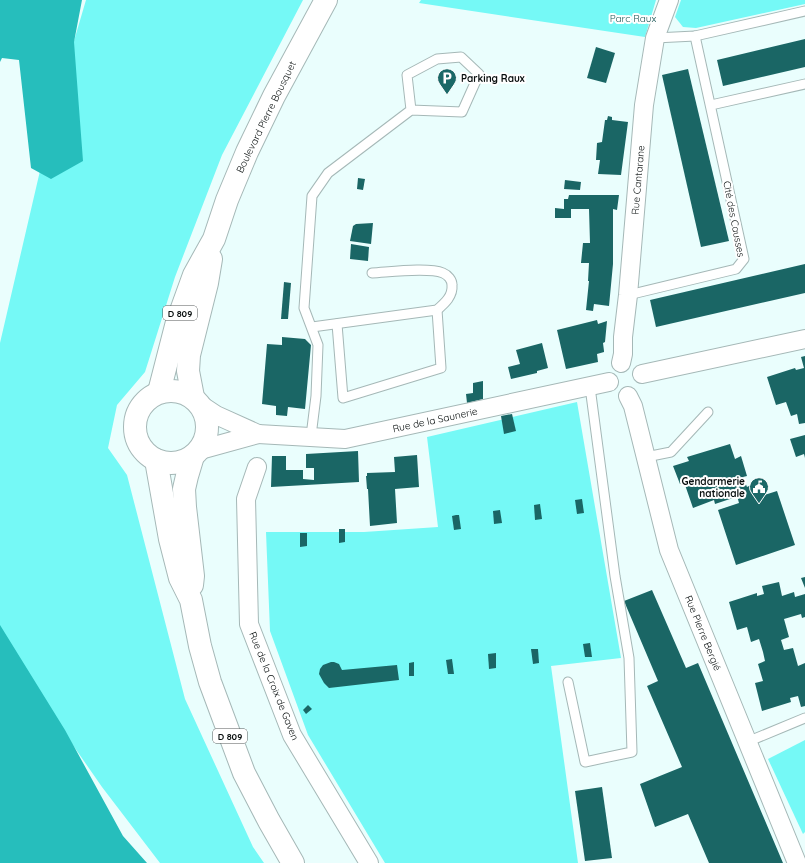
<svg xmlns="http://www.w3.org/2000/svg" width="805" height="863" viewBox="0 0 805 863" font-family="Quicksand,sans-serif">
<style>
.green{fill:#75f9f6}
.water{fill:#26bebc}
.building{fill:#1a6665}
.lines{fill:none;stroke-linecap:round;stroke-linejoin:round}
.service-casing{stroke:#a5b8b7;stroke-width:11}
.minor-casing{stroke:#a5b8b7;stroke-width:20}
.primary-casing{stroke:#a5b8b7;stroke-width:24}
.service{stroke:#fff;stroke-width:9}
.minor{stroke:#fff;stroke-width:18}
.primary{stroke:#fff;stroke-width:22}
.labels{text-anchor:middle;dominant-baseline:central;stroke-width:4;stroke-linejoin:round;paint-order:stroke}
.shield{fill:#fff;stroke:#535757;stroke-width:1}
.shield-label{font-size:9px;font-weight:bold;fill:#090f0f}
.park-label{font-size:10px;fill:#1d5756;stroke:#fff}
.poi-label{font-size:10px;font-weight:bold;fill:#090f0f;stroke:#fff;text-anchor:start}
.street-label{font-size:10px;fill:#090f0f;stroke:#fff}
</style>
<rect width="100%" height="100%" fill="#eafefd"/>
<!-- green -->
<g class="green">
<polygon points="86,0 303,0 222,155 175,277 145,372 117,405 108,448 127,475 185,699 253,847 264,863 160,863 102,787 27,679 0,645 0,343 56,102"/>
<polygon points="421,0 656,0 645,37 419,3"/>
<polygon points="681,0 805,0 805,4 696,28 683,27 675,17"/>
<polygon points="577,402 621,658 551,666 578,863 385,863 308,735 270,631 266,532 364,532 438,527 427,437"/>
<polygon points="805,740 805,832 803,834 768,759"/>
</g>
<!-- water -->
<g class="water">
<polygon points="0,0 82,0 74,42 83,161 51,179 31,168 19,60 2,58 0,62"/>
<polygon points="0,625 65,730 123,836 147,863 0,863"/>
</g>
<!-- building -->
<g class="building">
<polygon points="805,39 805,67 723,86 717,60"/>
<polygon points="596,47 615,53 606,83 587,78"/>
<polygon points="688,69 729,241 701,247 662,75"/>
<polygon points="608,116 612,117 612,120 628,122 621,175 598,174 600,160 596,160 597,143 602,142 605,120 607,120"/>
<polygon points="358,178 365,179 363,190 357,189"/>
<polygon points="565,180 581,182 580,190 564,189"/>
<polygon points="569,195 619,195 617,210 613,209 613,264 609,306 594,304 593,311 586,310 589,281 588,281 589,263 581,263 583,243 590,243 589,209 571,209 571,218 555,218 555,208 564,209 564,199 568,199"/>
<polygon points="373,223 371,244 350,241 353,226 356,224"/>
<polygon points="351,244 369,247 368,261 350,259"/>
<polygon points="805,264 805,293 656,327 650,300"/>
<polygon points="284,282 291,283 288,319 281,319"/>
<polygon points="597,320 598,324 607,321 605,342 603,343 604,351 604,352 597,354 598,362 566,369 557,330"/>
<polygon points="282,337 305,339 311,345 305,409 288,407 287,416 276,415 276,406 262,404 267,344 282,345"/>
<polygon points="542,343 548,368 537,371 537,373 511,379 508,367 520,364 516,350"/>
<polygon points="805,356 805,423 799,424 797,414 791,416 786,402 776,405 767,377 795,368 796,370 804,368 801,357"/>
<polygon points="483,381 483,399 467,403 466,394 473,393 473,383"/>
<polygon points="512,414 516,431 504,434 501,416"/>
<polygon points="805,435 805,458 804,454 796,457 790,439"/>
<polygon points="730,444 735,459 741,456 747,476 743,477 747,487 751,485 755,498 777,491 795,545 736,565 718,510 739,503 736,492 732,493 733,498 715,504 714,500 693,508 684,482 680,484 673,466 689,461 687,457"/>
<polygon points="358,451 359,482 271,487 272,456 286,456 286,470 303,470 303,479 314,480 314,468 306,468 306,454"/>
<polygon points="417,455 419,487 395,489 397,523 370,526 368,489 367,489 366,476 367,476 367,473 395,472 394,457"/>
<polygon points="582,499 584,513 577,514 575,500"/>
<polygon points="540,504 542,519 535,520 534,505"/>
<polygon points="500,510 502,523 494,524 493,511"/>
<polygon points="456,515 459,515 461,529 454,530 452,516"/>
<polygon points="339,529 345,529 345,542 339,543"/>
<polygon points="300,533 307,533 307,546 300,547"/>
<polygon points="805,577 805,588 801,578"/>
<polygon points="779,582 782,596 794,592 795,597 805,594 805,617 802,618 801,614 784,619 789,637 781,640 784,650 793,648 798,666 805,663 805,706 801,707 798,696 790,698 791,702 762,711 755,683 763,681 758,664 765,661 763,652 759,639 751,642 747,627 737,630 729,602 757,593 757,596 764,594 762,586"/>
<polygon points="652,590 686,668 698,663 783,863 709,863 688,814 655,827 640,784 682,767 647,686 658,681 624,601"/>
<polygon points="590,643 592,657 585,657 583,644"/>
<polygon points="531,649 538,649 539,663 533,664"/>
<polygon points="496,653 496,668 489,669 488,654"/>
<polygon points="452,659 454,674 448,674 446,660"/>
<polygon points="331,662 334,662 339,664 342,670 397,665 399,680 329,688 324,683 319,674 320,669 323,665"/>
<polygon points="414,662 414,676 409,676 409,663"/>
<polygon points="308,705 312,709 306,714 303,710"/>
<polygon points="602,787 612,858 585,861 575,791"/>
</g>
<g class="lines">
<!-- service casing -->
<g class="service-casing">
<g id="service">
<polyline points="655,38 695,36 805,11"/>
<polyline points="711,105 805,84"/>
<polyline points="628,295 736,269 744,259 695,36"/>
<polyline points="337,324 343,398 441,368 437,310"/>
<path d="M312 327 437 310C445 303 453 296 452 285 452 280 448 275 443 273 428 267 390 272 372 273"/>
<polyline points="311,436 316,396 318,345 304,308 312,196 328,173 411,110 462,112 479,74 461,57 437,59 407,75 411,110"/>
<polyline points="646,457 671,452 708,412"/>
<polyline points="568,682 585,762 632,752 629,658 615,576 590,387"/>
<polyline points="747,742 805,718"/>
</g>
</g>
<!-- minor casing -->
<g class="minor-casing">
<g id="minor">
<polyline points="621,363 623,354 623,337 628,295 644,105 655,38 669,0"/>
<polyline points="642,374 805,339"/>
<polyline points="628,396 633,406 669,550 797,863"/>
<polyline points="258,434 345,439 609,382"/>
<polyline points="200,450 258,434 216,415 201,405"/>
<polyline points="257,467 246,499 249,624 292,735 369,863"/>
</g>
</g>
<!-- primary casing -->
<g class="primary-casing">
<g id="primary">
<circle cx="171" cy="427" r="36"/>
<polyline points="159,392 177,322 194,275 214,239 227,200 247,152 274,96 326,0"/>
<polyline points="193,397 188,371 189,355 207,283 211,259"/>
<polyline points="156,460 170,539 180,578 191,600 200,646 210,682 244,773 269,821 293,863"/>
<polyline points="192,585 193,576 185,507 184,489 187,476 193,456"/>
</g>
</g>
<!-- service -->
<use href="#service" class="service"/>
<!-- minor -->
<use href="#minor" class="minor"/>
<!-- primary -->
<use href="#primary" class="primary"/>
</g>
<!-- icons -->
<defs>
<g id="parking-pin" transform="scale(1)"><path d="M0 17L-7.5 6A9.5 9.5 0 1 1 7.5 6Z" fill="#1b6867" stroke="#fff"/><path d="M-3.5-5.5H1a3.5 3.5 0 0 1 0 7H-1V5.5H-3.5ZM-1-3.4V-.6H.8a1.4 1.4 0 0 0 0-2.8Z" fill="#fff"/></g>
<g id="civic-pin" transform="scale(1)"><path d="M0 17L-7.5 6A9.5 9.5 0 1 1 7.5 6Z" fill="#1b6867" stroke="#fff"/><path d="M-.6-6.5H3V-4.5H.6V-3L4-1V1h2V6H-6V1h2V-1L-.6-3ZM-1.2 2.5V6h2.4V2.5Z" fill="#fff"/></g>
</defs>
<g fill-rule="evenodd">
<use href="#parking-pin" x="447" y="78"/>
<use href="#civic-pin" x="759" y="487"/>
</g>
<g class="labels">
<!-- shield labels -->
<g class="shield">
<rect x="163" y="306" width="34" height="14" rx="3"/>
<rect x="213" y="729" width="34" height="14" rx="3"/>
</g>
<g class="shield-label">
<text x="180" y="313">D 809</text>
<text x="230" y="736">D 809</text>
</g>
<!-- park labels -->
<g class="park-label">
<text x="633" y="18">Parc Raux</text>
</g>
<!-- poi labels -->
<g class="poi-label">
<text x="461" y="78">Parking Raux</text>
<text x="745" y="481" text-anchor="end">Gendarmerie<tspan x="745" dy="12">nationale</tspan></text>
</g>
<!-- street labels -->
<g class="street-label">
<text transform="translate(266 117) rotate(-64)">Boulevard Pierre Bousquet</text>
<text transform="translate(638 180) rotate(-85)">Rue Cantarane</text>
<text transform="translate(734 219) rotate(79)">Cité des Causses</text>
<text transform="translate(435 420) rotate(-12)">Rue de la Saunerie</text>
<text transform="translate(703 633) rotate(68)">Rue Pierre Bergié</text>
<text transform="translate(274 686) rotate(68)">Rue de la Croix de Gaven</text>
</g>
</g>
</svg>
